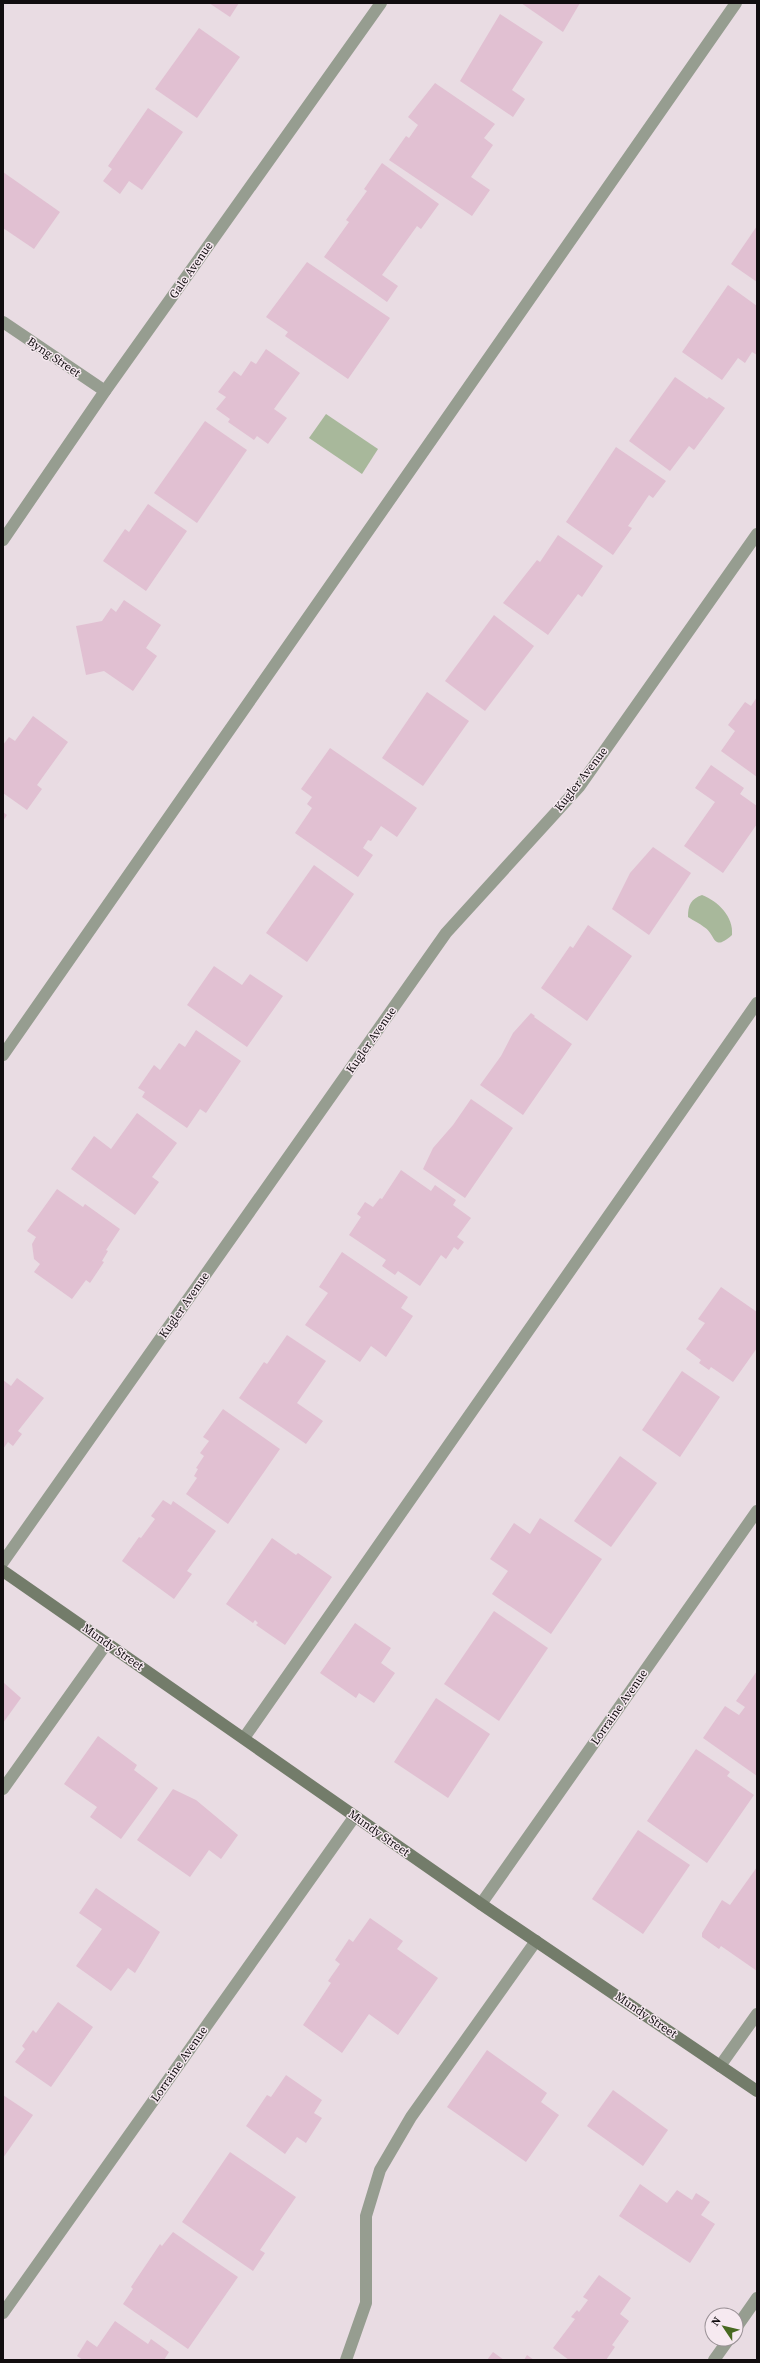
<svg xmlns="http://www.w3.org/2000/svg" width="760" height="2363" viewBox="0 0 760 2363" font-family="'Source Serif 4',serif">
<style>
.water{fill:#a8b89b}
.building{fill:#e1c0d2}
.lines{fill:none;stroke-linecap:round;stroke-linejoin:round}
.lane{stroke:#969d90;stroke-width:12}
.street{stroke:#969d90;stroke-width:12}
.secondary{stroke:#737c6a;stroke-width:12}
.labels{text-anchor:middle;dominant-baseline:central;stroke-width:3;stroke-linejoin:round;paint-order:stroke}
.street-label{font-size:12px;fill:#110d0f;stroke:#f6e9f0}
</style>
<rect width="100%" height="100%" fill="#e9dce3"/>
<!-- water -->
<g class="water">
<polygon points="326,414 378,449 362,474 309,438"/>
<path d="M702 895C718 901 734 917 732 935 712 953 716 934 704 927 699 923 694 921 688 917 688 905 691 899 702 895Z"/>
</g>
<!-- building -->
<g class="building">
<polygon points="209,3 239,3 230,17"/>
<polygon points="521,3 580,3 563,32"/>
<polygon points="500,14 543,42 512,90 525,99 513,117 460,81"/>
<polygon points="199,28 240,57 197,118 155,89"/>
<polygon points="435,83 495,124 484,138 493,145 471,177 490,190 472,216 389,160 406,136 409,138 418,125 408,117"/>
<polygon points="148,108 183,132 142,190 129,181 120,194 103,181 112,169 108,166"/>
<polygon points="382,163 439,204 421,229 417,226 382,275 398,286 387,302 324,257 349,222 346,220 367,191 364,189"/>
<polygon points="3,172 60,212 34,249 3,228"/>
<polygon points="757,226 757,282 731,264"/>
<polygon points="307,262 390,318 348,379 285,336 288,332 266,317"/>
<polygon points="728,285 757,306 757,355 752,352 745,363 738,358 722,380 682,352"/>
<polygon points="266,349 300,373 274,409 287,418 268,444 257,436 254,440 228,422 230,419 216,409 226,397 218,392 234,371 241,376 251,361 256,364"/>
<polygon points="675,377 707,399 709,397 725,408 694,450 689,446 670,471 629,441"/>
<polygon points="205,421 247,450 197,523 154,493"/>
<polygon points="616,447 666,481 653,498 649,495 628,526 632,528 613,555 566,522"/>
<polygon points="148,504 187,531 146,591 103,561 125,529 129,532"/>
<polygon points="558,535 603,566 582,597 578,594 548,635 503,603 537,560 540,562"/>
<polygon points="124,600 161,625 146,648 157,656 133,691 104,671 86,675 76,626 102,621 111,608 116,612"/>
<polygon points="494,615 534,646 485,711 445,681"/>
<polygon points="427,692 469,721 423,786 382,758"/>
<polygon points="757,697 757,777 721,751 735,731 728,725 745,702 751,706"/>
<polygon points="33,716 68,742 37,785 42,789 27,810 3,793 3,745 9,737 15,741"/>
<polygon points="330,748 417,808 397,837 381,826 371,841 368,840 363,848 373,855 358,877 295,833 312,808 307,804 312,797 301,789"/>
<polygon points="711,765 744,788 740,794 757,806 757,824 723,873 684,846 715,802 695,788"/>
<polygon points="3,812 7,815 3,821"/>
<polygon points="653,847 691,873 649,935 612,909 630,873"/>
<polygon points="314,865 354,894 307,962 266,933"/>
<polygon points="588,925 632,956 587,1021 541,988 570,946 573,948"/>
<polygon points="214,966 242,985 250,974 283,996 247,1047 187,1005"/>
<polygon points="531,1013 535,1016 534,1017 572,1044 523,1115 480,1085 501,1056 513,1033"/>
<polygon points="196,1030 241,1061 206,1113 200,1109 187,1128 142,1097 145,1092 138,1088 154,1065 160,1070 179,1043 185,1047"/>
<polygon points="471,1099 513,1128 465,1198 423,1169 433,1148 453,1125"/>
<polygon points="137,1113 177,1143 152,1177 159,1182 135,1215 71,1169 94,1136 111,1149"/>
<polygon points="401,1170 431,1191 435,1185 456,1200 453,1205 471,1218 457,1237 464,1242 458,1250 454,1247 446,1259 441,1255 420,1286 398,1271 395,1275 382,1266 386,1260 349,1235 361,1217 357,1214 365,1202 373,1207 380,1198 382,1199"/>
<polygon points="57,1189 83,1207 85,1204 120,1229 106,1250 108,1251 102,1261 104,1262 90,1283 86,1280 72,1299 34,1272 40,1264 34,1259 32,1244 36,1237 27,1231"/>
<polygon points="342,1252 408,1297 401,1308 413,1316 386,1357 371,1346 360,1362 305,1325 328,1293 319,1287"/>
<polygon points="721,1287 757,1312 757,1348 733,1382 711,1367 709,1370 699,1363 701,1360 686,1349 705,1323 698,1319"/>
<polygon points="287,1335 326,1361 297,1403 323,1421 306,1444 239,1398 264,1362 267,1364"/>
<polygon points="682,1371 720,1397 680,1457 642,1430"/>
<polygon points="17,1378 44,1398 18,1431 22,1434 13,1446 8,1442 3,1449 3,1380 11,1386"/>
<polygon points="223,1409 280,1449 228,1524 186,1494 197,1478 194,1476 198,1469 196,1468 204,1456 200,1453 209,1441 203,1437"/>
<polygon points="620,1456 657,1483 611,1547 574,1521"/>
<polygon points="163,1500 171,1505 173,1501 216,1531 187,1571 192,1574 174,1599 122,1561 139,1537 141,1538 155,1519 151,1516"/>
<polygon points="540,1518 602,1559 551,1634 492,1594 508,1571 490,1559 514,1523 530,1534"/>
<polygon points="272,1538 296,1555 298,1553 332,1577 285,1645 256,1625 258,1623 255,1620 253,1623 226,1604"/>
<polygon points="494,1611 548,1648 499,1721 444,1684"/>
<polygon points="355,1623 391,1648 381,1663 395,1673 374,1703 359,1693 356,1698 320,1673"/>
<polygon points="757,1671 757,1776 703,1738 725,1706 739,1715 745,1707 736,1701"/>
<polygon points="3,1682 21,1698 3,1723"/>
<polygon points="436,1698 490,1734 448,1798 394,1762"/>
<polygon points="98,1736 137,1765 134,1770 158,1788 121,1839 90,1817 97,1807 64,1784"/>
<polygon points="696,1749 730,1772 727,1776 754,1795 707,1863 647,1821"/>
<polygon points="173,1789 196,1800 238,1835 221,1859 209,1850 190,1877 137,1840"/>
<polygon points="638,1830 690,1865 643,1934 592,1899"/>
<polygon points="757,1867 757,1971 721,1946 719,1949 702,1937 702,1933 722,1900 730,1905"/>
<polygon points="96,1888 160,1932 135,1973 128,1968 111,1991 76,1966 102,1929 79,1913"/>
<polygon points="370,1918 403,1941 397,1949 438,1978 398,2035 369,2014 342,2053 303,2025 331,1983 328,1981 340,1964 335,1960 349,1939 353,1942"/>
<polygon points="58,2002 93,2027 51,2087 15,2062 25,2049 22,2046 33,2030 36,2033"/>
<polygon points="487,2050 547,2093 541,2102 559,2115 526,2162 447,2107"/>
<polygon points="286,2075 322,2100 314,2113 322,2118 306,2143 297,2137 285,2154 246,2126 267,2095 271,2097"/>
<polygon points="613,2090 668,2130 643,2166 587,2126"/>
<polygon points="3,2095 33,2115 3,2158"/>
<polygon points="230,2152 296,2197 260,2250 265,2253 253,2271 182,2222"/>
<polygon points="640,2184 667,2203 677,2190 692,2200 696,2193 710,2202 701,2215 715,2224 690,2263 619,2216"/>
<polygon points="173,2232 238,2277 188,2349 123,2304 133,2289 131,2287 160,2244 162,2246"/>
<polygon points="599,2275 631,2298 620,2314 629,2321 612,2345 615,2347 606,2360 569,2360 553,2348 575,2319 571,2317 577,2310 579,2312 588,2300 583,2297"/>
<polygon points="115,2321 148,2344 151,2339 169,2352 164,2360 83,2360 77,2356 87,2340 97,2347"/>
<polygon points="493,2352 504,2360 487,2360"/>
<polygon points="527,2355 534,2360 524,2360"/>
</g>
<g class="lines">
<!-- lane -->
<g class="lane">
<polyline points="3,1055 736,3"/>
<polyline points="244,1738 757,1003"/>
<polyline points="3,1789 107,1643"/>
<polyline points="720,2066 757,2014"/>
<polyline points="346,2360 366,2303 366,2216 380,2170 411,2117 536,1941"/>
</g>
<!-- street -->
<g class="street">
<polyline points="3,322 105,391"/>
<polyline points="3,540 105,391 381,3"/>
<polyline points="3,1562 446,933 579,787 757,534"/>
<polyline points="481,1904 757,1511"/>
<polyline points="3,2313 355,1816"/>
<polyline points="736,2328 757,2298"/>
<polyline points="714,2360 729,2339"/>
</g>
<!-- secondary -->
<polyline class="secondary" points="3,1571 481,1904 757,2091"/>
</g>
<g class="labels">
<!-- street labels -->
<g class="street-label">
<text transform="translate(191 270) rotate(-55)">Gale Avenue</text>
<text transform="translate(54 357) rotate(34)">Byng Street</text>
<text transform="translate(581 779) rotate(-52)">Kugler Avenue</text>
<text transform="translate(371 1040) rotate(-55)">Kugler Avenue</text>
<text transform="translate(184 1305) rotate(-55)">Kugler Avenue</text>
<text transform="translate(113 1647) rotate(35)">Mundy Street</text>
<text transform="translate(619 1707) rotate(-55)">Lorraine Avenue</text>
<text transform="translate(379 1833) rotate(35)">Mundy Street</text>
<text transform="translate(646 2015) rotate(34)">Mundy Street</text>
<text transform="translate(179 2064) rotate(-55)">Lorraine Avenue</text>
</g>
</g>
<!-- border -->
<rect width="760" height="2363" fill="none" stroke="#110d0f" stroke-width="8"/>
<!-- north arrow -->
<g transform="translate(724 2327) rotate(305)"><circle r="19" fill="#f6e9f0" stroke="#9a9196"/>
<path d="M0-3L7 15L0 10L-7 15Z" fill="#486920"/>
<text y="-6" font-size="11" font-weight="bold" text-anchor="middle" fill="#110d0f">N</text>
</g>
</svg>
